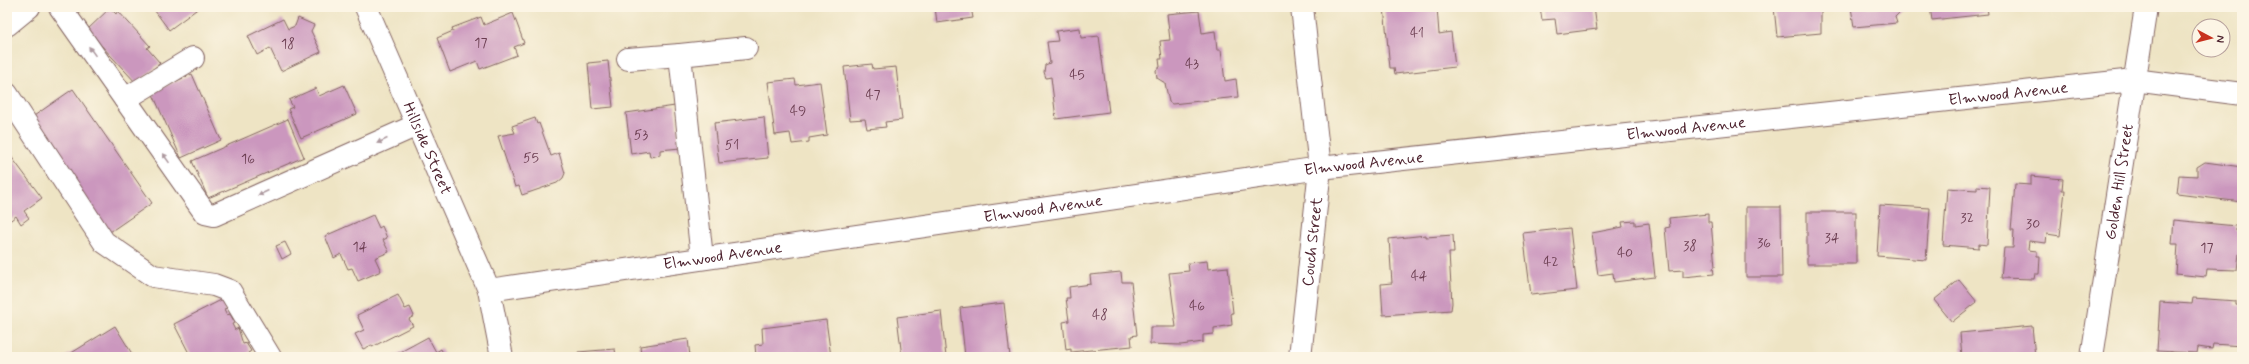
<svg xmlns="http://www.w3.org/2000/svg" width="2249" height="364" viewBox="0 0 2249 364" font-family="Mynerve,sans-serif">
<style>
.building{fill:#cb97be}
.lines{fill:none;stroke-linecap:round;stroke-linejoin:round}
.minor-casing{stroke:#836461;stroke-width:24}
.minor{stroke:#fff;stroke-width:22}
.oneway{fill:#ae9aa0}
.labels{text-anchor:middle;dominant-baseline:central;stroke-width:4;stroke-linejoin:round;paint-order:stroke}
.number-label{font-size:14px;fill:#6a3d50}
.street-label{font-size:16px;fill:#4a1f2b;stroke:#fcf5e5}
</style>
<rect width="100%" height="100%" fill="#fcf5e5"/>
<filter id="ink" filterUnits="userSpaceOnUse"><feTurbulence type="fractalNoise" baseFrequency=".025" numOctaves="2"/><feDisplacementMap in="SourceGraphic" scale="8" xChannelSelector="R" yChannelSelector="G"/><feConvolveMatrix kernelMatrix="1 2 1 2 8 2 1 2 1" color-interpolation-filters="sRGB"/></filter>
<filter id="wash" filterUnits="userSpaceOnUse"><feTurbulence type="fractalNoise" baseFrequency=".012" numOctaves="4" result="noise"/><feDisplacementMap in="SourceGraphic" scale="16" xChannelSelector="R" yChannelSelector="G"/><feGaussianBlur stdDeviation="0.9" result="paint"/><feColorMatrix in="noise" values="0 0 0 0 0 0 0 0 0 0 0 0 0 0 0 0 0 1.4 0 .05"/><feComposite in="paint" operator="in"/></filter>
<g filter="url(#wash)">
<rect width="100%" height="100%" fill="#eee4c4"/>
<g id="blocks">
<!-- building -->
<g class="building">
<polygon points="152,7 200,7 169,30"/>
<polygon points="935,7 971,7 973,18 937,23"/>
<polygon points="1384,7 1437,7 1439,34 1451,32 1455,67 1395,74 1394,68 1390,68"/>
<polygon points="1540,7 1594,7 1597,29 1557,34 1555,19 1542,20"/>
<polygon points="1774,7 1821,7 1821,33 1777,37"/>
<polygon points="1851,7 1905,7 1895,17 1897,23 1854,27"/>
<polygon points="1930,7 1987,7 1988,14 1932,20"/>
<polygon points="2030,7 2041,7 2041,8 2030,9"/>
<polygon points="110,8 116,14 118,11 150,46 147,48 160,63 137,84 87,30"/>
<polygon points="1199,11 1202,33 1215,31 1217,50 1221,50 1225,81 1236,79 1238,97 1172,104 1169,102 1165,83 1157,78 1156,70 1160,67 1159,59 1162,59 1160,41 1170,40 1167,14"/>
<polygon points="513,13 524,43 514,47 517,55 480,69 477,61 450,72 437,38 453,31 452,28 481,17 484,25"/>
<polygon points="298,18 314,25 311,31 321,52 281,71 270,48 257,55 248,36 283,19 288,29 295,26"/>
<polygon points="1080,28 1081,38 1099,36 1109,112 1056,119 1051,77 1046,78 1044,72 1045,65 1050,63 1047,42 1058,41 1056,31"/>
<polygon points="608,61 613,107 592,109 588,63"/>
<polygon points="872,64 873,69 896,67 902,120 885,122 886,127 867,129 865,119 850,120 844,67"/>
<polygon points="192,74 221,140 181,158 152,92"/>
<polygon points="795,79 796,85 820,82 827,135 809,138 809,142 792,144 790,133 775,135 768,82"/>
<polygon points="344,85 357,114 301,138 288,109 293,107 289,100 316,88 319,96"/>
<polygon points="73,89 152,203 107,234 31,118"/>
<polygon points="675,106 680,148 660,150 660,155 650,157 649,151 631,154 626,113"/>
<polygon points="764,117 768,158 719,163 714,123"/>
<polygon points="535,118 537,124 539,123 551,156 559,153 565,173 563,178 557,183 522,195 519,186 515,187 498,136 515,133 512,126"/>
<polygon points="288,119 304,157 208,198 192,161"/>
<polygon points="10,155 42,198 24,211 29,218 21,224 16,216 7,223 7,158"/>
<polygon points="2205,162 2242,167 2242,202 2177,194 2179,175 2197,176 2197,167"/>
<polygon points="2031,176 2063,179 2062,190 2065,190 2060,236 2047,234 2046,243 2029,241 2028,250 2037,251 2037,256 2040,256 2039,274 2035,274 2034,279 2001,278 2004,248 2013,248 2014,230 2011,230 2015,184 2031,185"/>
<polygon points="1977,186 1990,187 1987,245 1979,244 1979,248 1943,245 1947,188 1977,190"/>
<polygon points="1880,205 1930,208 1926,260 1877,256"/>
<polygon points="1746,207 1781,207 1782,277 1746,277"/>
<rect x="1807" y="212" width="49" height="52"/>
<polygon points="1708,214 1708,222 1711,222 1715,267 1713,268 1714,274 1683,277 1683,270 1669,271 1665,228 1670,227 1669,218"/>
<polygon points="373,215 379,228 382,226 387,238 383,240 389,252 375,258 381,271 358,281 352,268 348,269 341,254 334,258 325,236"/>
<polygon points="2174,220 2236,226 2236,231 2242,231 2242,254 2239,254 2237,270 2207,269 2206,277 2176,274 2178,244 2172,244"/>
<polygon points="1635,221 1635,225 1649,223 1655,277 1614,282 1613,273 1598,275 1592,233 1623,227 1622,222"/>
<polygon points="1570,228 1577,290 1531,295 1523,233"/>
<polygon points="1426,235 1426,237 1453,235 1454,253 1449,253 1452,303 1451,310 1383,315 1381,284 1392,283 1389,239"/>
<polygon points="285,242 291,254 282,259 276,246"/>
<polygon points="1207,261 1208,269 1228,267 1233,313 1231,313 1232,325 1214,328 1214,334 1203,335 1203,342 1181,345 1150,344 1150,327 1176,327 1169,273 1189,271 1188,263"/>
<polygon points="1121,272 1122,282 1131,282 1137,335 1131,336 1132,346 1071,352 1071,349 1066,350 1063,322 1069,321 1066,298 1070,298 1069,287 1091,284 1090,275"/>
<polygon points="1959,280 1977,302 1952,322 1934,300"/>
<polygon points="398,295 405,309 410,307 414,316 409,319 413,326 372,347 372,345 363,349 355,334 364,330 357,315"/>
<polygon points="2193,298 2236,301 2236,305 2242,306 2242,346 2213,344 2212,349 2198,347 2197,353 2157,351 2160,302 2192,304"/>
<polygon points="223,299 228,308 224,309 227,315 230,314 235,323 232,324 235,330 238,328 243,344 246,343 251,351 248,353 250,357 191,357 174,324"/>
<polygon points="1004,303 1010,357 965,357 960,308"/>
<polygon points="941,311 946,357 902,357 897,317"/>
<polygon points="826,320 831,357 756,357 755,345 763,344 762,328"/>
<polygon points="115,326 134,357 65,357"/>
<polygon points="2032,326 2035,357 1962,357 1960,333"/>
<polygon points="428,337 436,352 441,349 445,357 391,357"/>
<polygon points="688,339 690,357 641,357 640,346"/>
<polygon points="615,349 616,357 578,357 578,352"/>
</g>
</g>
</g>
<g filter="url(#ink)">
<use href="#blocks" fill-opacity="0" stroke="#836461" stroke-width="1"/>
<g class="lines">
<!-- minor casing -->
<g class="minor-casing">
<g id="minor">
<polyline points="60,7 205,213 214,215 417,125"/>
<path id="s1" d="M366 7 489 290 502 357"/>
<polyline points="7,25 29,7"/>
<polyline points="628,59 680,55"/>
<polyline points="7,94 104,242 153,276 214,285 230,291 270,357"/>
<polyline points="125,99 193,58"/>
<polyline points="702,258 680,55 746,48"/>
<path id="s2" d="M489 290 1320 168 2134 80 2242 94"/>
<path id="s3" d="M1300 357 1320 168 1302 7"/>
<path id="s4" d="M2092 357 2146 7"/>
</g>
</g>
<!-- minor -->
<use href="#minor" class="minor"/>
</g>
<!-- one-way arrows -->
<defs><path id="oneway-solid" d="M-6-.8H1V-3.2L6.5 0L1 3.2V.8H-6Z"/></defs>
<g class="oneway">
<use href="#oneway-solid" transform="translate(92 51) rotate(-125)"/>
<use href="#oneway-solid" transform="translate(382 141) rotate(156)"/>
<use href="#oneway-solid" transform="translate(166 158) rotate(-125)"/>
<use href="#oneway-solid" transform="translate(263 193) rotate(156)"/>
</g>
</g>
<g class="labels">
<!-- number labels -->
<g class="number-label">
<text x="1417" y="33">41</text>
<text x="481" y="43">17</text>
<text x="288" y="44">18</text>
<text x="1192" y="64">43</text>
<text x="1077" y="75">45</text>
<text x="873" y="95">47</text>
<text x="798" y="111">49</text>
<text x="641" y="135">53</text>
<text x="732" y="145">51</text>
<text x="531" y="158">55</text>
<text x="248" y="159">16</text>
<text x="1967" y="218">32</text>
<text x="2033" y="224">30</text>
<text x="1832" y="238">34</text>
<text x="1764" y="243">36</text>
<text x="1690" y="246">38</text>
<text x="360" y="247">14</text>
<text x="2207" y="248">17</text>
<text x="1625" y="253">40</text>
<text x="1551" y="262">42</text>
<text x="1419" y="276">44</text>
<text x="1197" y="306">46</text>
<text x="1100" y="315">48</text>
</g>
<!-- street labels -->
<g class="street-label">
<text stroke="none"><textPath href="#s2" startOffset="1532">Elmwood Avenue</textPath></text>
<text stroke="none"><textPath href="#s2" startOffset="1208">Elmwood Avenue</textPath></text>
<text stroke="none"><textPath href="#s1" startOffset="154">Hillside Street</textPath></text>
<text stroke="none"><textPath href="#s2" startOffset="884">Elmwood Avenue</textPath></text>
<text stroke="none"><textPath href="#s4" startOffset="177">Golden Hill Street</textPath></text>
<text stroke="none"><textPath href="#s2" startOffset="560">Elmwood Avenue</textPath></text>
<text stroke="none"><textPath href="#s3" startOffset="116">Couch Street</textPath></text>
<text stroke="none"><textPath href="#s2" startOffset="236">Elmwood Avenue</textPath></text>
</g>
</g>
<!-- margin -->
<rect width="2249" height="364" fill="none" stroke="#fcf5e5" stroke-width="24"/>
<!-- north arrow -->
<g transform="translate(2211 38) rotate(97)"><circle r="19" fill="#fcf5e5" stroke="#b59f9b"/>
<path d="M0-3L7 15L0 10L-7 15Z" fill="#c8321e"/>
<text y="-6" font-size="11" font-weight="bold" text-anchor="middle" fill="#4a1f2b">N</text>
</g>
</svg>
